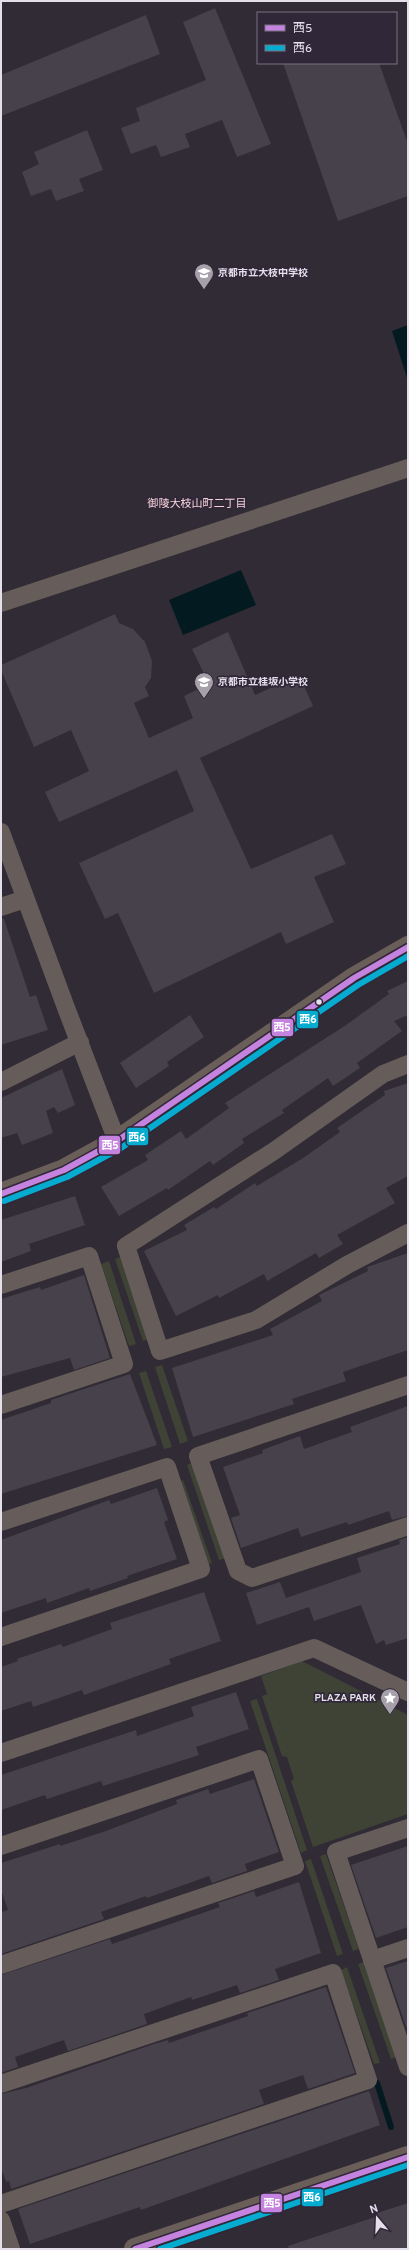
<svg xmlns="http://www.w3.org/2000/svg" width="409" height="2250" viewBox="0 0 409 2250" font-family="Overpass,'Noto Sans JP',sans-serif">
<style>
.green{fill:#3e4336}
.water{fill:#041a21}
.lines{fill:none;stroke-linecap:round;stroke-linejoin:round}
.stream{stroke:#041a21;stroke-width:6}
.building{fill:#46414a}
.street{stroke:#665d5a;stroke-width:18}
.secondary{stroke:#6a5e59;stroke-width:22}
.bus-1-casing{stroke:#302738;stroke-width:9}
.bus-2-casing{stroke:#302738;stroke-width:9}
.bus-1{stroke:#c483df;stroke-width:6}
.bus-2{stroke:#06acd0;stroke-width:6}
.bus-dot{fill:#e5dfeb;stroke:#302738;stroke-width:1.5}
.labels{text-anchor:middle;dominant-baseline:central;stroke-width:3.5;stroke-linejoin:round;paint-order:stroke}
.poi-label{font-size:10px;font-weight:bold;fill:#e5dfeb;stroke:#302738;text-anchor:start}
.neighbourhood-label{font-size:11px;fill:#f4d1d6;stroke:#302738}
.line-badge{stroke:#302738;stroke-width:1.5}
.badge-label{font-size:11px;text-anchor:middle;font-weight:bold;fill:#fff}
</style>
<rect width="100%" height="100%" fill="#302b34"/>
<!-- green -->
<g class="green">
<polygon points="123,1256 150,1339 143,1341 115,1259"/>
<polygon points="109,1261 136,1344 129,1346 101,1264"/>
<polygon points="162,1365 188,1441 180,1444 155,1367"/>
<polygon points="146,1371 172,1447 164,1449 139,1373"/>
<polygon points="194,1462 227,1558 219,1560 187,1465"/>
<polygon points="183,1480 212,1563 205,1565 176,1483"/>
<polygon points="302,1661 408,1715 408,1814 313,1847 291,1781 294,1779 287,1757 282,1756 262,1696 267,1694 261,1676"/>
<polygon points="257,1699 307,1850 301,1853 250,1701"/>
<polygon points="326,1854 359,1949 353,1951 320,1856"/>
<polygon points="311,1859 343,1954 337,1956 305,1861"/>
<polygon points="364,1962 397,2057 391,2059 358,1964"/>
<polygon points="347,1967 380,2063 374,2064 341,1970"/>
</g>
<!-- water -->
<g class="water">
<polygon points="408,325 408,381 392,331"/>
<polygon points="241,570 256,605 183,635 169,600"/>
</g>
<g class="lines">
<!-- stream -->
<polyline class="stream" points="377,2083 391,2127"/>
</g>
<!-- building -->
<g class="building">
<polygon points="215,8 271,144 237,157 222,120 185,134 190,147 161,157 156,145 131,154 121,128 140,121 136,108 206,80 183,22"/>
<polygon points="146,15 160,54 1,116 1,75"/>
<polygon points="283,63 379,63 408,144 408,196 338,221"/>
<polygon points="87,130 103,170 79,179 84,191 56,201 51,189 31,196 22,172 39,164 34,152"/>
<polygon points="115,614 119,623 133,629 145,642 152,661 151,678 145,687 149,696 134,703 149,738 193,718 184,696 209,684 192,649 228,632 255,695 299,675 313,706 200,758 251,869 332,834 346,864 314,877 334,922 286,944 281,932 154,993 118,913 105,919 79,863 194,811 177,770 59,822 45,792 89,771 71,730 34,747 1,670 1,665"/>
<polygon points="1,919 4,919 30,997 36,995 48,1030 1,1045"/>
<polygon points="408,981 408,1015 394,1021 402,1031 357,1063 360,1068 333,1086 328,1078 282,1110 284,1113 242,1139 244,1143 213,1165 210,1161 168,1190 167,1188 119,1216 101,1187 148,1160 145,1155 181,1131 186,1139 229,1108 225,1103 346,1025 389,994 387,991"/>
<polygon points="190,1015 204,1037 167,1062 169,1066 136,1088 120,1063"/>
<polygon points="62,1069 75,1105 58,1113 54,1107 46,1111 53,1133 22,1145 17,1133 1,1138 1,1098"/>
<polygon points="408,1083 408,1176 386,1188 395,1203 337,1235 343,1244 319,1258 316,1253 267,1281 264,1274 219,1298 218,1295 176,1316 144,1251 187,1230 184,1225 214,1207 216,1209 255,1183 257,1186 303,1158 340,1132 337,1128 385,1095 384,1091"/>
<polygon points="75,1196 85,1225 29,1244 31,1251 1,1262 1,1220"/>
<polygon points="408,1253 408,1350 343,1372 346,1381 292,1399 294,1404 193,1437 172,1368 273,1335 270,1329 322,1301 319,1295 368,1271 367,1267"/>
<polygon points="84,1275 110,1358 74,1370 70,1358 1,1377 1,1299 40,1287 41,1290"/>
<polygon points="130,1374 157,1445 1,1494 1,1420 51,1403 51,1400 81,1390"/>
<polygon points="408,1406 408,1516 392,1520 389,1511 348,1525 347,1522 301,1537 298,1528 241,1548 231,1518 240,1515 223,1467 263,1453 262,1450 300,1436 304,1449 352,1432 350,1427"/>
<polygon points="157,1488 168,1520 164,1522 177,1559 127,1576 128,1578 90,1591 89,1588 47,1603 46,1598 1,1613 1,1540 109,1500 111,1504"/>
<polygon points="408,1537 408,1638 386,1645 384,1640 376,1644 361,1605 314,1621 309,1607 257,1625 246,1593 280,1582 286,1598 361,1572 357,1558 400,1544 399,1540"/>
<polygon points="204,1592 221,1641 169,1659 171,1664 84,1695 82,1690 33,1707 31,1701 1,1711 1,1667 18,1661 17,1659 61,1644 63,1647 112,1629 110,1623"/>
<polygon points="236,1692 249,1729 196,1747 199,1755 103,1786 101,1781 47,1799 45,1795 1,1810 1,1775 136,1730 137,1736 194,1716 191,1707"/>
<polygon points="254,1779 279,1852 245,1864 247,1871 212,1883 209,1876 147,1898 146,1896 101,1912 104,1919 1,1954 1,1912 8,1910 1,1890 1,1863 60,1844 60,1846 103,1832 177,1804 176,1800 208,1789 210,1794"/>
<polygon points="408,1846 408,1927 376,1938 351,1865"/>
<polygon points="299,1882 321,1953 275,1969 279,1980 240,1993 237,1985 192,2000 191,1997 144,2014 147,2024 68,2051 64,2040 15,2057 18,2067 1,2073 1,1975 110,1939 112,1944 220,1907 218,1903 254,1891 256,1897"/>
<polygon points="408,1961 408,2027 406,2027 386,1968"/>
<polygon points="326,1987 355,2073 308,2089 303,2075 259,2090 264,2104 11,2189 9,2181 6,2182 1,2168 1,2094 26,2088 154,2044 168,2040 169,2043 248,2016 247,2013"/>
<polygon points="369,2091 380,2125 141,2210 140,2207 30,2244 18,2209"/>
<polygon points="408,2203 408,2249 289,2249 288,2246 378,2216 377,2213"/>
</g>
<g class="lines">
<!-- street -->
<g class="street">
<polyline points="1,603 408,468"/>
<polyline points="1,832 65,1005 117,1141"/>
<polyline points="1,907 25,899"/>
<polyline points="408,1064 383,1074 274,1151 126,1246 160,1351 256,1320 347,1265 408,1233"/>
<polyline points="1,1082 80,1042"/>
<polyline points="1,1285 89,1256 124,1364 1,1405"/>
<polyline points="408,1385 198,1456 238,1571 252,1578 408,1526"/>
<polyline points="1,1522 167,1467 201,1569 1,1637"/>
<polyline points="1,1753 314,1648 408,1692"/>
<polyline points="408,1828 336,1852 408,2067"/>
<polyline points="1,1846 259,1759 295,1866 1,1965"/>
<polyline points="372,1960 408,1948"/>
<polyline points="1,2084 333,1973 368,2080 1,2204"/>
<polyline points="1,2220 11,2249"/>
</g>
<!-- secondary -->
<g class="secondary">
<polyline points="1,1194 64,1170 117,1141 354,978 408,947"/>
<polyline points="135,2249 408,2157"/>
</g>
<!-- bus-1 casing -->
<g class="bus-1-casing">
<g id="bus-1">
<polyline points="1,1194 64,1170 117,1141 354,978 408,947"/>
<polyline points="135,2249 408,2157"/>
</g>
</g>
<!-- bus-2 casing -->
<g class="bus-2-casing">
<g id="bus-2">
<polyline points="4,1201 67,1177 121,1148 358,985 408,956"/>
<polyline points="160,2249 408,2165"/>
</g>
</g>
<!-- bus-1 -->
<use href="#bus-1" class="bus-1"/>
<!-- bus-2 -->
<use href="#bus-2" class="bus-2"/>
</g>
<!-- icons -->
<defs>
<g id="school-pin" transform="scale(1)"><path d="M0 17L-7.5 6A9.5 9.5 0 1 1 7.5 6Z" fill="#a6a0ab" stroke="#302738"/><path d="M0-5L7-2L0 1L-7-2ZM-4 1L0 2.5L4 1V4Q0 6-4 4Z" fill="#fff"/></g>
<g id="sight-pin" transform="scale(1)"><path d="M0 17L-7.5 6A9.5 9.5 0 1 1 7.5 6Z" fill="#a6a0ab" stroke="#302738"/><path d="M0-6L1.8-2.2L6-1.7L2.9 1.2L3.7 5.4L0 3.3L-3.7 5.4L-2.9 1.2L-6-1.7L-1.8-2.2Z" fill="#fff"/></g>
</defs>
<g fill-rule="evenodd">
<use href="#school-pin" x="204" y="273"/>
<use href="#school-pin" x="204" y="682"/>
<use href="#sight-pin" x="390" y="1698"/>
</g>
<!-- markers -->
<circle class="bus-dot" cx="319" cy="1002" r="3.5"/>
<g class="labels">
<!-- poi labels -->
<g class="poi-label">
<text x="218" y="273">京都市立大枝中学校</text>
<text x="218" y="682">京都市立桂坂小学校</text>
<text x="376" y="1698" text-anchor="end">PLAZA PARK</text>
</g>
<!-- neighbourhood labels -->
<g class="neighbourhood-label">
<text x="197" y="504">御陵大枝山町二丁目</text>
</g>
</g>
<g class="line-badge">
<rect x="296" y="1010" width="23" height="19" rx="4" fill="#06acd0"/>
<rect x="271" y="1018" width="23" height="19" rx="4" fill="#c483df"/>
<rect x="126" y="1127" width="23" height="19" rx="4" fill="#06acd0"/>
<rect x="98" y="1135" width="23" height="20" rx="4" fill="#c483df"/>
<rect x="301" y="2188" width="23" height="19" rx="4" fill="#06acd0"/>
<rect x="260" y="2193" width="23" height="20" rx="4" fill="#c483df"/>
</g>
<g class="badge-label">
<text x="308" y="1023">西6</text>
<text x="282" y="1031">西5</text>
<text x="137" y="1141">西6</text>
<text x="110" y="1149">西5</text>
<text x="312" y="2201">西6</text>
<text x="272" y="2207">西5</text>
</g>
<!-- border -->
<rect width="409" height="2250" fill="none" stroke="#e5dfeb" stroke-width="4"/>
<!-- legend -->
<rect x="257" y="12" width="140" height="52" fill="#302738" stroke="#787180"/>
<rect x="265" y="25" width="20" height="6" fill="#c483df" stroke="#787180"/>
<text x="293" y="32" font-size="12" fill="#e5dfeb">西5</text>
<rect x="265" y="45" width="20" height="6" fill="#06acd0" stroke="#787180"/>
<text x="293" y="52" font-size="12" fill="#e5dfeb">西6</text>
<!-- north arrow -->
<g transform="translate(377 2218) rotate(341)" stroke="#302738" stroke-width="3" paint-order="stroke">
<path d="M0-3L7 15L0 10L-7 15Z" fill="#e5dfeb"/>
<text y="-6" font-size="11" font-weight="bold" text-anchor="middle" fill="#e5dfeb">N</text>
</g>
</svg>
